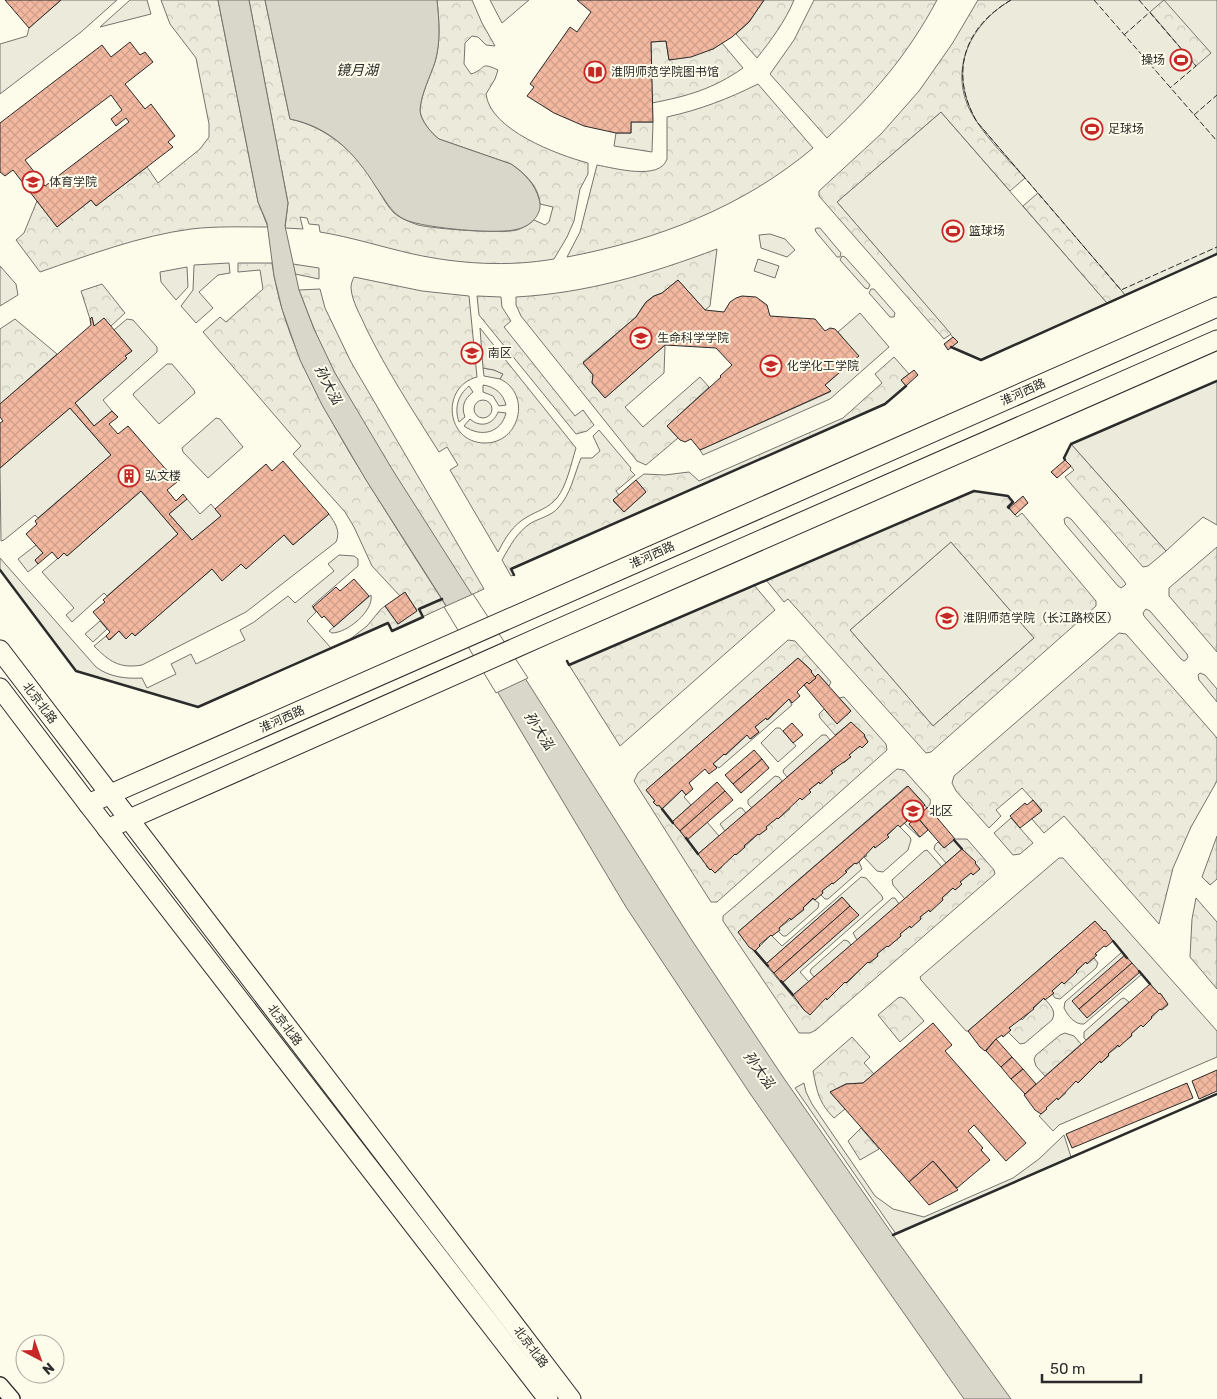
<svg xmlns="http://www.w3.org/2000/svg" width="1217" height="1399" viewBox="0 0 1217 1399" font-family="Rubik,'Noto Sans SC',sans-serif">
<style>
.grass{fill:#ecebdb;stroke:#74746e}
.forest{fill:url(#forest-crowns);stroke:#74746e;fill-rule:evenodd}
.water{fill:#d8d7c9;stroke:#74746e}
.pier{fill:#fdfbea;stroke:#74746e}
.building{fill:url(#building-cross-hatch);stroke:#2b2b2b;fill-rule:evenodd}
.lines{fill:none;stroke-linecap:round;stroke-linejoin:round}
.minor-casing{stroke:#2b2b2b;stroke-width:18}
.major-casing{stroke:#2b2b2b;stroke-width:21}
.minor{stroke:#fdfbea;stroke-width:15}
.major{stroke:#fdfbea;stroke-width:19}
.fence{stroke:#2b2b2b;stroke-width:1;stroke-dasharray:6 2.5;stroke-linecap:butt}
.wall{stroke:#2b2b2b;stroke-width:2.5}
.labels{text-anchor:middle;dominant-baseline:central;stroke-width:4;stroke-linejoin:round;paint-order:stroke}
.poi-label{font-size:12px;fill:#2b2b2b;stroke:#fdfbea;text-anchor:start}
.street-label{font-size:12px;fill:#2b2b2b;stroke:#fdfbea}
.water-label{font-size:14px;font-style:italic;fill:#2b2b2b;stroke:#fdfbea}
</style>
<defs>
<pattern id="forest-crowns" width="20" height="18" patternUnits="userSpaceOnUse" patternTransform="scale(1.25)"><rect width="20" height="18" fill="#ecebdb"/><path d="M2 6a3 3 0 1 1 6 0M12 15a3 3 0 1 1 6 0" fill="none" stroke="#cbcabc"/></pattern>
<pattern id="building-cross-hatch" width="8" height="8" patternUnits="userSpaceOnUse" patternTransform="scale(1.25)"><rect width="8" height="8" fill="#f2b8a0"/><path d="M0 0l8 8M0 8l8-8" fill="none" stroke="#d09e8a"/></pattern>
</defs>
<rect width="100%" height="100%" fill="#fdfbea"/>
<!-- grass -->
<g class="grass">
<polygon points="61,0 117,0 81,32 0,94 0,44 27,36 29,28"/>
<polygon points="130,0 147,0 151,14 100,27"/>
<polygon points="490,0 529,0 502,23"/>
<path d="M1011 0H1217V254L1125 295 977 122C949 74 963 28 1011 0Z"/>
<polygon points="941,112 1107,303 981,360 951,347 957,342 837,202"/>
<polygon points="817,228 820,228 841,253 840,257 837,257 816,232 815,229"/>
<polygon points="770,234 785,239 795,250 787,257 761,248 759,235"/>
<polygon points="842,256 845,257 870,285 868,289 865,288 840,260"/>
<polygon points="758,259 779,266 775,278 754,271"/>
<polygon points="229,263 230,273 218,275 199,292 213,308 196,323 181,306 193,290 194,265"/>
<polygon points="0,266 16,284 18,295 0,306"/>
<polygon points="187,267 188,287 176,300 161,282 160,272"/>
<polygon points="871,289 874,289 895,313 894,317 890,317 869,293"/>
<polygon points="860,313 889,347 830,399 703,455 700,450 830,392 825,385 858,356 838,332"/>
<polygon points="127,319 133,320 157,347 157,352 103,400 112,411 94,426 75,403 127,358 125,356 132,351 114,330"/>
<polygon points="167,364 172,364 194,390 195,393 159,424 133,395 134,393"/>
<polygon points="483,368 494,370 503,374 500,379 484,376"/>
<polygon points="1217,381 1217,525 1203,517 1166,551 1071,444"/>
<path d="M483 385C496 387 503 394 506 405L499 406 493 396 483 392Z"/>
<path d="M469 386 473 392C464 399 461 407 465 417L459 422C454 408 458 395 469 386Z"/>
<circle cx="483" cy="409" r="9"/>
<polygon points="70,408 111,455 38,518 35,515 4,540 1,541 0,468"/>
<path d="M498 412 506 413C501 433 481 438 464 426L470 419C480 428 493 425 498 412Z"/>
<polygon points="216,418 220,419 243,447 208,478 183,452 182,448"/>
<polygon points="141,491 178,534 107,596 104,593 72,622 66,615 74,608 42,572 64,553 67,556"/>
<polygon points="187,499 200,514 211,504 221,516 192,540 169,514"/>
<path d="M329 514C335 523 341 531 336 542L246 612 142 665C119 669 109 661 94 646L106 636 110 640 119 631 126 639 132 633 135 636 212 569 222 580 241 564 246 568 284 535 293 545Z"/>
<polygon points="1067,517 1071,519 1124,581 1126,584 1124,586 1121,588 1118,586 1065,524 1064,519"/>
<polygon points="951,542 1034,638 933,726 850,630"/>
<polygon points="36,545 43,553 35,560 38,564 28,572 18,559"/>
<path d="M339 555 354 556 358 559V566L312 606 316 612 307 621 331 648 198 707 76 671 0 570V558L96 667C109 677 126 679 142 678L147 688 176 674 171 664 191 654 196 664 245 640 240 630 254 622 288 596 295 603 334 571 328 564Z"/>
<path d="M371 595C374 611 347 633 332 633L329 631Z"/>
<polygon points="1146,609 1150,611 1187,654 1188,657 1186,660 1184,661 1181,659 1144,616 1143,613"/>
<polygon points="100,621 107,629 93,642 85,634"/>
<polygon points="1200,673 1205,675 1217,689 1217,702 1199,680 1198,675"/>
<polygon points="789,699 792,705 719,768 713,764 724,754 726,755 747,735 751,739 759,732 755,727 766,718 768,720"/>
<polygon points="776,728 780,728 796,746 778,762 761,743"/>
<polygon points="822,735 826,735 830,740 787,777 783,772 784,769"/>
<polygon points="775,776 779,777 782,781 752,808 748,804 748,800"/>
<polygon points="682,790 686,795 684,797 691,805 672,822 662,809"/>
<polygon points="925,805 927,808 909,824 920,837 919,837 904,823 907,821 905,819 916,810 918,811"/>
<polygon points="739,808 742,808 746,813 725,831 720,824"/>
<polygon points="707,822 719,836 698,854 687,840"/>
<polygon points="898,825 910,837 911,840 908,850 883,872 877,871 864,857 867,856 865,854 874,846 875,848"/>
<polygon points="927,850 942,867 905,899 893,885 892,880 924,851"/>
<path d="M1059 858H1063L1217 1031V1057L1059 1125 1053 1131 1039 1116 1047 1109 1046 1108 1057 1098 1059 1099 1066 1093 1065 1091 1076 1081 1078 1083 1100 1061 1101 1063 1109 1056 1108 1054 1132 1036 1131 1034 1141 1025 1143 1027 1160 1009 1162 1010 1168 1005 1161 994H1159L1142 974 1084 1024C1075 1025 1068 1016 1064 1008L1065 1002 1122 952 1105 931H1104L1095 921 968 1031H966L921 980 920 977Z"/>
<polygon points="859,862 862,869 828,899 825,899 821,895 823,893 822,891 832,883 833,884 855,863 856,864"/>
<polygon points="861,877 866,878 882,896 883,899 800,972 809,982 793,995 782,983 858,915 842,897 766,964 755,951 771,935 782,946"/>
<polygon points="892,898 895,898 899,904 857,940 853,933"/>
<polygon points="813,899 819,903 818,908 786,936 783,936 778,931 779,928 804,910 803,908"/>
<polygon points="844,940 848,941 851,945 814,977 810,972 811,969"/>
<polygon points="1124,998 1129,1002 1086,1040 1084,1038 1084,1032 1121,999"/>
<polygon points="804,1083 806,1092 812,1104 875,1196 893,1209 924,1217 1013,1178 1039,1159 1064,1135 1071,1157 896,1234 795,1088"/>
</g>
<!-- forest -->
<g class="forest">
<path d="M161 0H218L258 202 268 227C242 227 216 226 191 229 139 236 89 255 40 272L16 240 24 233 37 201 57 227 91 200 96 206 147 167 158 183 200 149 209 137V124L196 58 170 24Z"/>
<path d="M249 0H265L290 119C326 127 353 150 373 181 379 191 386 205 394 213 401 219 410 222 418 225 435 229 502 234 517 230 523 228 530 224 534 220L545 225 549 222 553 207 540 204C539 187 525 173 511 164L439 139C432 134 420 120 420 110 421 94 430 77 435 62 441 41 439 21 437 0H472L482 23 495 46 486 45 478 37 472 36 465 43 464 64 471 74C487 69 479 61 498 70L495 79 486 94C490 130 558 155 588 163V174L580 189 574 221 567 237 554 259C508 267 459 264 413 254 382 247 351 237 320 232L319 225 309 224 307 218 300 217 303 229 285 228 288 203Z"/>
<path d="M764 0H794C785 22 771 40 757 58L736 34 749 22Z"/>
<path d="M814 0H937C907 56 873 95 827 138L770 74 794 40Z"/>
<path d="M978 0H1011C967 26 945 77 977 122 990 142 1009 160 1025 178L1010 191 941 112 837 202 951 334 944 339 819 196V191L881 134 919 91 952 44Z"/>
<polygon points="1164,0 1211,53 1196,66 1150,12"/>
<path d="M666 41 669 60 713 49 722 43 743 68C713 89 688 96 652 103L651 42Z"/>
<path d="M758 84 813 148C743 207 657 240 567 257L580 232 597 165C614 168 660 181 667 159V117C699 110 728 99 758 84Z"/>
<polygon points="631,122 653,122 652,152 614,146 616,133 631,133"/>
<polygon points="1038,193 1121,290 1125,295 1107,303 1023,206"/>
<path d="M717 249 710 306 705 310 678 280 662 293 654 296 646 302 636 317 583 362 593 375 592 383 605 398 665 345 664 373 625 407 643 427 700 377 709 387 667 426 678 438 646 465 637 461 521 316 516 305V297C588 293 650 274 717 249Z"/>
<path d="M238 263H272C282 333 316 395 351 455 382 506 414 556 446 606L392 631 388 623 349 640 367 626 381 609 385 606 398 624 417 610 405 593 400 596 372 566 354 527 345 512 293 454 301 446 203 332 220 317 226 322 263 289 260 270 238 272Z"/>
<polygon points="293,264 319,268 319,279 295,274"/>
<path d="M354 277 422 291 469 296 477 377C440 387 446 442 484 443 520 444 532 394 500 379L503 374 494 370 483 368 480 328 576 448C571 464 567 485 557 498 549 508 537 511 527 517 513 525 505 538 498 552L450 470 458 465 447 447 439 452C413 411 387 371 366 328 361 316 352 302 351 288 351 284 352 281 354 277Z"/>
<polygon points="102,284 125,313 111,326 94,326 92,318 90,319 81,291"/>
<path d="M320 289 325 308 351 362 484 589 471 595C425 522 377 450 335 374 321 348 310 319 299 290Z"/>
<polygon points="477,296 501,297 502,307 511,321 504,327 575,416 583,410 594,425 587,431 576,434 479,315"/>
<polygon points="15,319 57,354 0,404 0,329"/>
<path d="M894 357 909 374 901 380 906 386 885 404 511 569 514 575 511 576 502 560C510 546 517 532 531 523 540 518 551 516 558 508 571 494 574 475 581 458H592L600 451 593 436 599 430 631 468 630 470 635 475 616 491 619 495 613 501 624 512 646 492 636 480 644 474 665 475 689 472 699 481 843 418 882 383 875 374Z"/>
<polygon points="1071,444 1166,551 1148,566 1143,567 1065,477 1074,470 1064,459"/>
<path d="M974 491 1008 496 1013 502 1008 507 1017 517 1022 513 1096 601V606L931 752 926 753 788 599 784 602 766 580ZM951 542 1034 638 933 726 850 630Z"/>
<polygon points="1217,547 1217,652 1169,596 1169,588"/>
<polygon points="754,585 775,610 620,746 569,665"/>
<polygon points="1119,633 1126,634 1217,738 1217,781 1191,827 1173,868 1159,924 1064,816 1044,833 1031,818 1042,810 1022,788 996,810 1001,816 989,828 956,791 952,783 954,776"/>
<polygon points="788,640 795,641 831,682 829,686 818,674 815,677 807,666 798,658 646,790 655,801 654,802 662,809 707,864 706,866 710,870 711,869 715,873 722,867 721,865 735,854 736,855 758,834 759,835 767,829 766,827 777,818 778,819 790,809 789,807 819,782 820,783 842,762 844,763 850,757 849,755 860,746 862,747 868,742 864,735 851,722 835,735 820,718 819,714 824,709 837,723 851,711 839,698 844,697 886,744 887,750 717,902 711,902 634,781 638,773"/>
<path d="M897 769 904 770 930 799C931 803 930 805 927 808L920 799 907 786 738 932 804 1010 810 1014 826 998 827 1000 845 982 847 983 868 962 870 963 878 956 877 954 887 946 888 947 901 936 900 934 910 926 911 927 921 919 920 917 929 910 930 911 943 900 942 898 953 888 955 890 961 885 960 882 971 873 975 862 962 849 946 863 934 849 935 845 938 842 944 848 955 839H967L994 870 995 874 816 1030 810 1033H799L723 921V916Z"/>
<polygon points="1011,818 1033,843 1020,854 1013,855 994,833"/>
<polygon points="1217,836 1217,879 1210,885 1202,877"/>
<polygon points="1196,898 1217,922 1217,989 1190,957 1192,919"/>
<polygon points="1094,958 1098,963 1096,968 1060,999 1055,998 1052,994 1054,993 1052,991 1062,982 1064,984 1086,962 1087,963"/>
<polygon points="901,997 905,999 924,1021 900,1042 878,1015 898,998"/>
<path d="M1044 998C1050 1005 1057 1011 1052 1020L1025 1043 1020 1044 1008 1032 1011 1030 1009 1028 1021 1018 1022 1020Z"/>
<polygon points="1065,1033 1074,1036 1081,1044 1045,1076 1036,1066 1034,1059 1036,1055 1060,1035"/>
<path d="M852 1037 870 1057 864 1063 874 1074 863 1083 846 1084 830 1092 845 1109 834 1118C819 1103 817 1092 813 1071Z"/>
<polygon points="861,1128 879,1149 860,1160 848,1141"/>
</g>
<!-- water -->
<g class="water">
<polygon points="218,0 249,0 288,203 285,226 299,290 314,329 335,373 392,469 691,939 783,1077 893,1235 1011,1399 964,1399 751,1095 626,907 442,599 366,480 322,405 300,360 282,309 274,276 267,223 258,202"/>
<path d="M265 0H437C439 21 441 41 435 62 430 77 421 94 420 110 420 120 432 134 439 139L511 164C524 173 535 184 539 199 544 213 531 226 518 229 499 235 424 228 406 220 391 214 385 199 376 187 355 153 330 127 290 119Z"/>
</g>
<!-- pier -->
<polygon class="pier" points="473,594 528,678 496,693 444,607"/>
<!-- building -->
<g class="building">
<polygon points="5,0 61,0 29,28"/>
<polygon points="577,0 764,0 749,22 732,37 713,49 691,57 669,60 666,41 651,42 653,122 631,122 631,133 616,133 584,126 554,113 527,96 534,87 530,84 570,27 577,32 591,12"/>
<path d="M130 42 140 55 145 52 153 62 125 84 145 109 151 104 175 136 168 142 173 147 96 206 91 200 57 227 13 170 5 176 0 172V123L102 45 111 57ZM111 95 122 110 111 119 116 126 126 118 129 122 45 186 25 160Z"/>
<polygon points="678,280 705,310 724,312 730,302 736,298 742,296 756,297 767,305 770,316 815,319 825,331 830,328 835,329 859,356 825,385 831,391 700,450 691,439 685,442 680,440 667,426 721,377 720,376 732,365 716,348 665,345 605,398 592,383 593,375 583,363 636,317 646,302 654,296 662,293"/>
<polygon points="92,317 94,326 104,318 132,351 125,356 127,358 75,403 94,426 112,411 118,417 109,424 118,434 128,426 177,482 167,490 176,501 183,494 187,499 169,514 192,540 221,516 215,509 266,464 272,471 283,461 329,514 293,545 284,535 246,569 241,564 222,581 212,569 135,636 132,633 126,639 119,631 109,640 106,636 110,632 93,612 105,602 103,600 178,534 141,491 67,556 64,553 58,559 52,552 38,564 35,560 43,553 26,534 37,524 35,521 111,455 70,408 0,468 0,423 3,421 0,417 0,404 91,325 90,319"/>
<polygon points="953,337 958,342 948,350 944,344"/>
<polygon points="914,370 918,375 906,386 901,380"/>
<polygon points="1065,460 1071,466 1057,478 1051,472"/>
<polygon points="636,480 646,492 624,512 613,500"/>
<polygon points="1023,496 1028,503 1015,515 1009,508"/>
<polygon points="354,579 369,596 334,627 324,616 322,618 313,607 336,587 340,591"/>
<polygon points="405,592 417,611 398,624 385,606"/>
<polygon points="798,658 812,671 811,672 816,678 809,684 807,682 797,692 800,696 792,703 789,699 767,720 766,718 755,727 759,732 750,739 747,735 725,755 724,754 713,764 717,768 709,774 705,769 689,783 693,789 686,795 682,790 662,809 659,805 657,806 653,802 655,801 646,790"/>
<polygon points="818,674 851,711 837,724 804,685 807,682 809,684 816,678 815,677"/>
<polygon points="851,722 865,735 864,736 868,742 862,748 860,746 849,755 851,757 831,771 833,773 820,784 819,782 809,790 811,792 802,800 800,798 778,819 777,818 766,827 767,829 759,835 758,834 744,846 745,847 736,855 735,854 715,873 711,869 710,870 698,854"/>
<polygon points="792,723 803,735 793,743 783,731"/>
<polygon points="754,750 762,759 733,784 725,775"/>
<polygon points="762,759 769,768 741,793 733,784"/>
<polygon points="717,782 725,791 680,831 672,822"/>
<polygon points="908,786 925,805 918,811 916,810 905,819 907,821 900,827 898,825 887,835 889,837 875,848 874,846 859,862 856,864 855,863 845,871 847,872 833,884 832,883 822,891 823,893 815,900 813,898 803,908 804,909 791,920 790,918 779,928 780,930 772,936 771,935 759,945 760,946 755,951 749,947 738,932"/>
<polygon points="725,791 733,800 687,840 680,831"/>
<polygon points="1033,800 1042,811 1020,828 1010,816 1025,803 1027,805"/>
<polygon points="928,807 955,839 944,848 917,817"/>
<polygon points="917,817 928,830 920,837 909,824"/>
<polygon points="962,849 976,862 975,863 980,869 973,875 971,873 960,882 962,884 955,890 953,888 942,898 943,900 930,912 929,910 920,917 921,919 911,928 910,926 900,934 901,936 888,947 887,946 877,954 878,956 869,963 868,962 846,983 845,982 827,1000 826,998 810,1015 804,1010 793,995"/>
<polygon points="842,897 850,906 774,973 766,964"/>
<polygon points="850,906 859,915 782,983 774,973"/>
<polygon points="1095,921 1104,931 1105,930 1113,941 1106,947 1104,946 1095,954 1097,955 1087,964 1086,962 1076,971 1077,972 1064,984 1062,982 1052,991 1054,993 1045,1000 1044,998 1033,1008 1034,1009 1009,1028 1011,1030 1003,1037 1002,1035 996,1039 985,1051 980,1047 968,1031"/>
<polygon points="1125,955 1132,963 1079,1009 1072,1001"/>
<polygon points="1132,963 1140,972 1087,1018 1079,1009"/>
<polygon points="1150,984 1159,994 1160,993 1168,1004 1161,1010 1160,1009 1151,1017 1152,1018 1143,1027 1141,1025 1131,1034 1132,1035 1119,1047 1118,1045 1108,1054 1109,1055 1101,1063 1100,1061 1078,1083 1076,1081 1058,1100 1057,1098 1046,1108 1047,1109 1041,1114 1035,1110 1024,1095 1025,1094"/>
<polygon points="933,1023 952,1045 945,1051 1026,1143 1006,1161 974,1125 968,1131 983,1148 981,1150 990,1160 957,1188 933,1161 909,1182 830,1092 846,1084 863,1083"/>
<polygon points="996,1039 1012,1057 1001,1067 986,1051"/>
<polygon points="1012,1057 1023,1069 1011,1079 1001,1067"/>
<polygon points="1023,1069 1036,1084 1025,1094 1011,1079"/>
<polygon points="1217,1070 1217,1091 1199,1099 1192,1081"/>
<polygon points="1187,1083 1193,1098 1072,1148 1066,1134"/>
<polygon points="933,1161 958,1190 929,1205 909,1182"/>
</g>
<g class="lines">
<!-- minor casing -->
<g class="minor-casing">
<polyline id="minor" points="0,1385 12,1399"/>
</g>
<!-- major casing -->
<g class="major-casing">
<g id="major">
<polyline points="0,650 571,1399"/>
<polyline points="0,688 88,804 548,1399"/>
<polyline points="88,804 1217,307"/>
<polyline points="107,829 549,633 1217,340"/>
</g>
</g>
<!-- minor -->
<use href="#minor" class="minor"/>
<!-- major -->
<use href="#major" class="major"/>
<!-- fence -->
<g class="fence">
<path d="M1011 0C963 28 949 74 977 122L1121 290 1217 247"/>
<polyline points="1094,0 1217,141"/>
<polyline points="1139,0 1196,66 1170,88"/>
<polyline points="1124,35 1150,12"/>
<polyline points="1194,115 1217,95"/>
</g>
<!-- wall -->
<g class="wall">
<polyline points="951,347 981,360 1217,254"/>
<polyline points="1065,460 1064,458 1071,444 1217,381"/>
<polyline points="0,570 76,671 198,707 388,623 392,631 423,617 419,609 442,599"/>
<polyline points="514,575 511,569 885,404 906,386"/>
<polyline points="567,661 569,665 974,491 1008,496 1013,502 1008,507 1009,508"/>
<polyline points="662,809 673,823"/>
<polyline points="686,838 698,854"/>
<polyline points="954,840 962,849"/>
<polyline points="1113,941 1127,958"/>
<polyline points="755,951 768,966"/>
<polyline points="1139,971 1150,984"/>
<polyline points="781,981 793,995"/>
<polyline points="893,1235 1217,1094"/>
</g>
</g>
<!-- icons -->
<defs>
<g id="stadium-ring" transform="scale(1.125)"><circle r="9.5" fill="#fdfbea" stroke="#c62828" stroke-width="1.5"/><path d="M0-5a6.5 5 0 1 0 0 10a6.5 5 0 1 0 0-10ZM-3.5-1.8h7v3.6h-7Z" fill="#c62828"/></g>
<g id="library-ring" transform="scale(1.125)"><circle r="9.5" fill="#fdfbea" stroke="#c62828" stroke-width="1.5"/><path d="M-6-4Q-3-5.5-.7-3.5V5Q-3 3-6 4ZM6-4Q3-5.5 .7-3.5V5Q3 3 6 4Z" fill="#c62828"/></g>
<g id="university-ring" transform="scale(1.125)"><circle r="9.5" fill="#fdfbea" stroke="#c62828" stroke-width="1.5"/><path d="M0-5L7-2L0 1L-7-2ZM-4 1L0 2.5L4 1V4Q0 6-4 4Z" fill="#c62828"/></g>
<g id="building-ring" transform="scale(1.125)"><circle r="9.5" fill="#fdfbea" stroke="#c62828" stroke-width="1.5"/><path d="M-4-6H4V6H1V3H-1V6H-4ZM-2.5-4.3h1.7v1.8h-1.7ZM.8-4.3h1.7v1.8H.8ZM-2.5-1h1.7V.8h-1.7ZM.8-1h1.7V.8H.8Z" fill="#c62828"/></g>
</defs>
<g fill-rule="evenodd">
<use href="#stadium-ring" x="1181" y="60"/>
<use href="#library-ring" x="595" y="72"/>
<use href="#stadium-ring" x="1092" y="129"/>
<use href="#university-ring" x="33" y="182"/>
<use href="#stadium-ring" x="953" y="231"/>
<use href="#university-ring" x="641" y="338"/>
<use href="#university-ring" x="472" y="353"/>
<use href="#university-ring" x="771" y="366"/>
<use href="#building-ring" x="129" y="476"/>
<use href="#university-ring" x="947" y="618"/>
<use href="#university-ring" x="913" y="811"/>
</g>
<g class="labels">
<!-- poi labels -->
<g class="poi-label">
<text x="1165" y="60" text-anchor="end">操场</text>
<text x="611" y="72">淮阴师范学院图书馆</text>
<text x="1108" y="129">足球场</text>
<text x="49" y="182">体育学院</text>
<text x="969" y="231">篮球场</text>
<text x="657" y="338">生命科学学院</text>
<text x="488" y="353">南区</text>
<text x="787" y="366">化学化工学院</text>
<text x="145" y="476">弘文楼</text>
<text x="963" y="618">淮阴师范学院（长江路校区）</text>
<text x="929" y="811">北区</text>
</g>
<!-- street labels -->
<g class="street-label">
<text transform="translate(1023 392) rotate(-24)">淮河西路</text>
<text transform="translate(652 555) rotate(-24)">淮河西路</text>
<text transform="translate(40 703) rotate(53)">北京北路</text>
<text transform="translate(282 719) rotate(-24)">淮河西路</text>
<text transform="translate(285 1025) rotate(53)">北京北路</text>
<text transform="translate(531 1347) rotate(53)">北京北路</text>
</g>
<!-- water labels -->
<g class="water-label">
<text x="357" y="70">镜月湖</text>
<text transform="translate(328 385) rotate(63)">孙大泓</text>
<text transform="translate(539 731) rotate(58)">孙大泓</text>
<text transform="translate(759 1070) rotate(55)">孙大泓</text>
</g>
</g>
<!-- north arrow -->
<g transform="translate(40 1359) rotate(139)"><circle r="24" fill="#fdfbea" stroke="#a9a89e"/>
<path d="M0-4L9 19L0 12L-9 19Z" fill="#c62828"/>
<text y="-8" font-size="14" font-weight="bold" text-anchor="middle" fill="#2b2b2b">N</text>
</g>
<!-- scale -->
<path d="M1042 1374v8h99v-8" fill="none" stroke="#2b2b2b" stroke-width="2.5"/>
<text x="1050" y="1374" font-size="15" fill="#2b2b2b" stroke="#fdfbea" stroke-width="4" paint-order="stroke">50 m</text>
</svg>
